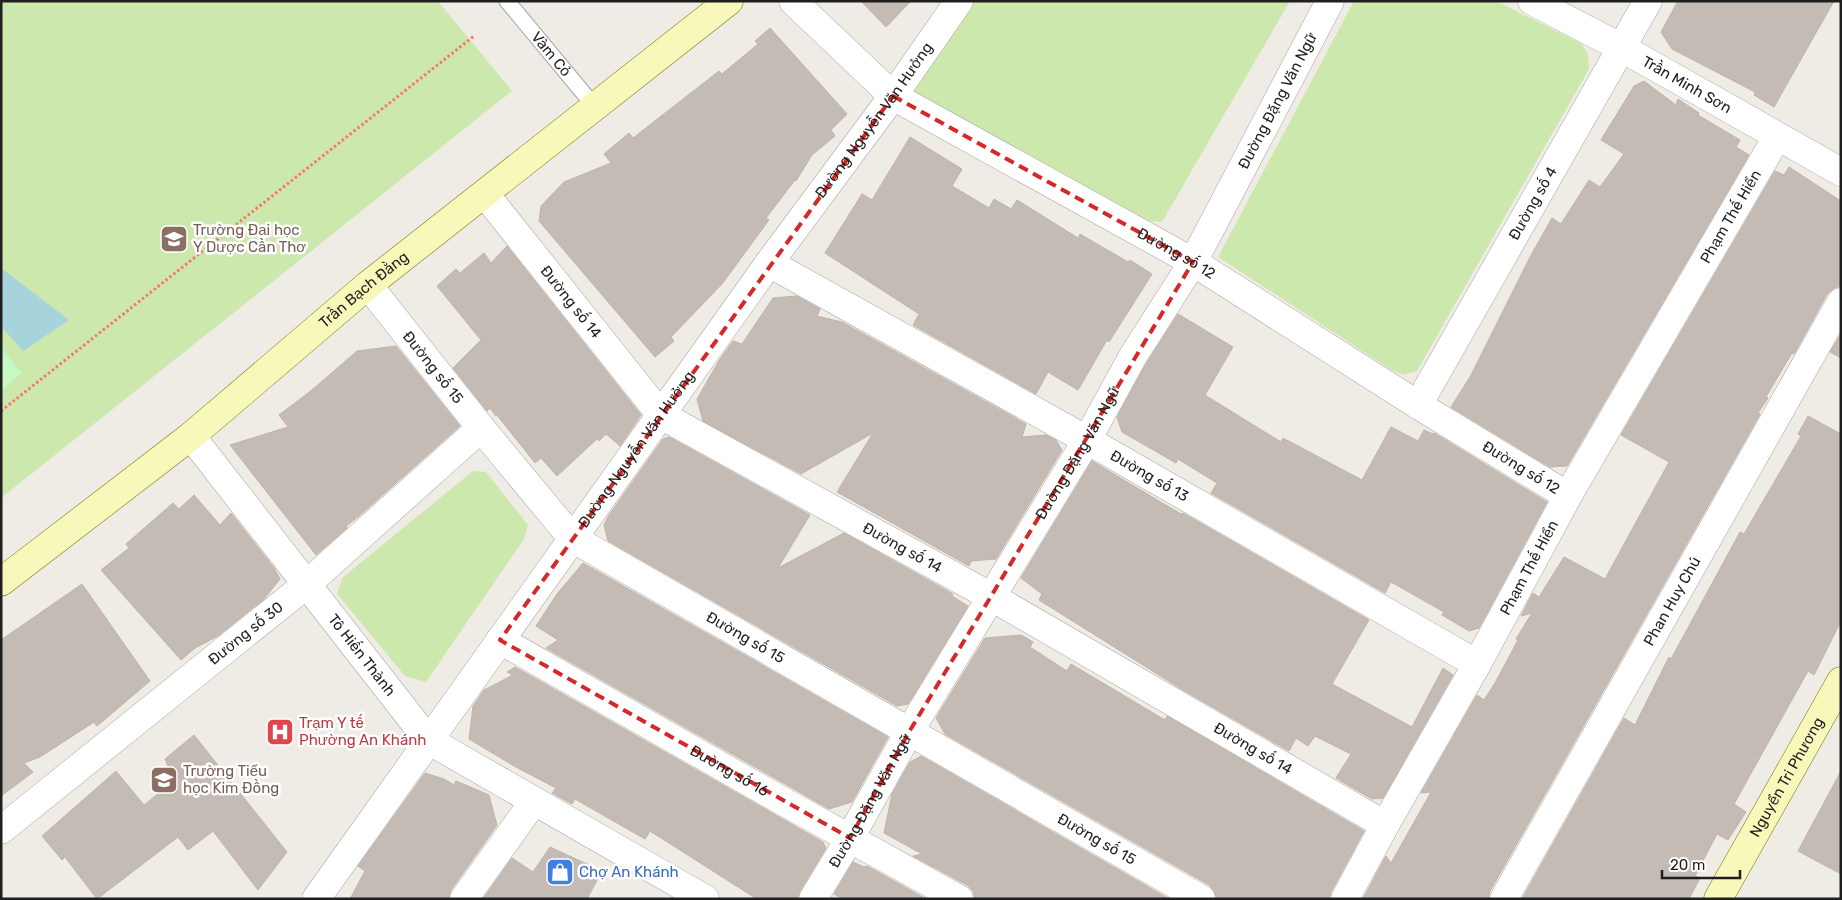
<svg xmlns="http://www.w3.org/2000/svg" width="1842" height="900" viewBox="0 0 1842 900" font-family="Rubik,sans-serif">
<style>
.grass{fill:#cde8ad}
.park{fill:#c4f8c5}
.water{fill:#a7d3dc}
.building{fill:#c4bbb5;stroke:#c1b2a8}
.lines{fill:none;stroke-linecap:round;stroke-linejoin:round}
.lane-casing{stroke:#a6a6a6;stroke-width:17}
.street-casing{stroke:#a6a6a6;stroke-width:29}
.secondary-casing{stroke:#6f7408;stroke-width:29}
.path{stroke:#f67670;stroke-width:3;stroke-dasharray:2.5 2.5;stroke-linecap:butt}
.lane{stroke:#fff;stroke-width:15}
.street{stroke:#fff;stroke-width:28}
.secondary{stroke:#f8f8bb;stroke-width:28}
.marked{fill:none;stroke:#d62828;stroke-width:4;stroke-dasharray:10 6;stroke-linejoin:round}
.labels{text-anchor:middle;dominant-baseline:central;stroke-width:5;stroke-linejoin:round;paint-order:stroke}
.street-label{font-size:15px;fill:#1f1f1f;stroke:#fff}
.education-label{font-size:15px;fill:#785e54;stroke:#fff;text-anchor:start}
.health-label{font-size:15px;fill:#be3a42;stroke:#fff;text-anchor:start}
.shop-label{font-size:15px;fill:#366cbe;stroke:#fff;text-anchor:start}
</style>
<rect width="100%" height="100%" fill="#efece5"/>
<!-- grass -->
<g class="grass">
<polygon points="1,1 438,1 512,91 1,498"/>
<polygon points="969,1 1290,1 1162,222 1145,221 913,99 907,85"/>
<polygon points="1354,1 1496,1 1582,44 1588,54 1589,69 1417,371 1403,375 1393,371 1218,257"/>
<polygon points="473,471 486,472 528,525 524,539 426,682 405,676 337,594 343,577"/>
</g>
<!-- park -->
<polygon class="park" points="1,348 22,373 1,390"/>
<!-- water -->
<polygon class="water" points="1,268 69,320 23,351 1,326"/>
<!-- building -->
<g class="building">
<polygon points="861,1 911,1 886,27"/>
<polygon points="1678,1 1834,1 1774,107 1754,95 1755,92 1672,49 1661,32"/>
<polygon points="770,28 847,114 831,130 835,136 812,155 796,181 795,180 766,218 769,220 722,284 671,337 674,341 655,357 539,221 541,206 564,182 611,163 604,154 629,133 633,138 719,71 722,74 758,44 755,41"/>
<polygon points="1644,81 1676,105 1678,99 1699,113 1698,115 1740,140 1736,147 1749,155 1567,466 1550,467 1451,407 1470,377 1530,257 1552,218 1561,224 1589,180 1600,187 1624,154 1601,140 1634,86"/>
<polygon points="910,137 962,169 952,186 989,208 994,199 1011,209 1017,200 1078,238 1080,234 1128,262 1130,260 1152,274 1109,342 1107,340 1078,390 1048,372 1036,394 913,325 919,314 825,253 862,194 872,200"/>
<polygon points="1789,167 1841,201 1841,286 1834,288 1827,294 1794,354 1792,353 1766,397 1768,398 1758,413 1760,414 1490,891 1488,899 1363,899 1386,856 1391,863 1431,792 1421,793 1477,695 1484,700 1495,683 1518,640 1516,639 1532,613 1521,616 1533,593 1539,597 1564,557 1605,579 1669,462 1621,435 1775,171 1784,175"/>
<polygon points="507,246 641,415 620,446 606,434 599,441 598,438 557,476 541,458 535,463 497,415 496,416 490,408 487,411 453,368 481,340 437,286 456,269 460,273 484,253 491,263"/>
<polygon points="797,296 820,309 817,316 842,322 1026,424 1022,437 1046,435 1056,440 1062,450 996,559 971,561 969,566 837,492 873,433 801,474 703,421 697,399 720,359 733,341 742,344 773,298"/>
<polygon points="1178,314 1233,347 1205,395 1281,442 1283,438 1362,480 1391,427 1418,441 1424,430 1433,434 1434,433 1547,502 1479,628 1469,631 1442,615 1444,612 1391,582 1385,593 1211,493 1217,483 1178,459 1176,463 1122,432 1117,417 1146,364"/>
<polygon points="1841,334 1841,358 1830,352"/>
<polygon points="396,346 460,426 359,516 346,526 347,528 316,555 230,445 288,427 279,415 312,390 357,351"/>
<polygon points="1808,416 1841,434 1841,621 1814,675 1808,671 1734,804 1746,812 1728,840 1717,834 1695,876 1700,878 1689,899 1522,899 1624,718 1635,725 1669,657 1671,659 1740,532 1744,534 1801,436 1798,434"/>
<polygon points="669,437 810,515 778,568 844,533 953,594 952,596 968,606 908,704 897,706 608,541 604,525 609,515 663,439"/>
<polygon points="1092,461 1181,514 1183,513 1369,620 1332,684 1412,727 1443,668 1453,675 1383,798 1372,799 1336,778 1351,754 1315,736 1308,746 1296,738 1289,751 1183,690 1039,600 1042,594 1021,578"/>
<polygon points="194,495 220,525 231,513 274,568 280,579 264,599 218,636 195,648 181,660 101,570 129,548 126,544 173,503 179,509"/>
<polygon points="583,563 888,737 852,802 829,809 546,648 558,640 536,626 557,594"/>
<polygon points="82,584 150,681 97,726 94,722 40,757 24,763 33,772 1,796 1,640"/>
<polygon points="1021,635 1033,642 1030,647 1067,671 1071,664 1165,720 1167,716 1364,831 1331,892 1329,899 1217,899 1214,891 1209,885 945,734 936,718 985,638"/>
<polygon points="515,667 823,842 826,848 800,891 797,899 757,899 650,831 645,839 575,799 572,804 552,793 556,788 514,766 469,739 473,706 484,690 513,675 507,672"/>
<polygon points="194,735 287,852 258,890 213,831 188,850 178,837 97,899 65,857 62,860 42,836 116,771 144,805 174,781 165,759"/>
<polygon points="921,756 1169,899 975,899 973,891 967,885 913,856 922,854 884,833 892,794 910,762"/>
<polygon points="1841,771 1841,874 1798,851"/>
<polygon points="425,773 444,779 454,785 456,781 489,795 497,825 451,890 449,899 350,899 365,871 358,866"/>
<polygon points="550,847 602,871 587,899 483,899 512,858 533,872"/>
<polygon points="853,862 864,867 867,866 926,899 843,899 834,894"/>
</g>
<g class="lines">
<!-- lane casing -->
<g class="lane-casing">
<g id="lane">
<path id="s1" d="M507 1 595 107"/>
</g>
</g>
<!-- street casing -->
<g class="street-casing">
<g id="street">
<path id="s2" d="M793 1 893 96 1193 262 1418 405 1563 493 1570 492"/>
<path id="s3" d="M1532 1 1622 48 1841 172"/>
<path id="s4" d="M485 194 661 415 990 596 1385 825"/>
<path id="s5" d="M769 263 1087 440 1477 664"/>
<path id="s6" d="M368 285 481 428 572 538 1201 899"/>
<path id="s7" d="M1418 405 1648 1"/>
<path id="s8" d="M191 436 428 740 705 899"/>
<path id="s9" d="M500 640 777 798 959 899"/>
<path id="s10" d="M1 830 307 584 481 428"/>
<path id="s11" d="M316 899 769 263 893 96 959 1"/>
<polyline points="464,899 534,801"/>
<path id="s12" d="M813 899 850 838 909 732 1087 440 1133 356 1193 262 1330 1"/>
<path id="s13" d="M1345 899 1385 825 1477 664 1570 492 1777 137"/>
<path id="s14" d="M1504 899 1841 302"/>
</g>
</g>
<!-- secondary casing -->
<g class="secondary-casing">
<g id="secondary">
<path id="s15" d="M1 582 191 436 368 285 729 1"/>
<path id="s16" d="M1718 899 1841 681"/>
</g>
</g>
<!-- path -->
<polyline class="path" points="1,411 474,36"/>
<!-- lane -->
<use href="#lane" class="lane"/>
<!-- street -->
<use href="#street" class="street"/>
<!-- secondary -->
<use href="#secondary" class="secondary"/>
</g>
<!-- marked area -->
<path class="marked" d="M893 96 1193 262 909 732 850 838 500 640Z"/>
<!-- icons -->
<defs>
<g id="university-square" transform="scale(1.4375)"><rect x="-9" y="-9" width="18" height="18" rx="4" fill="#8d6e63" stroke="#fff"/><path d="M0-5L7-2L0 1L-7-2ZM-4 1L0 2.5L4 1V4Q0 6-4 4Z" fill="#fff"/></g>
<g id="hospital-square" transform="scale(1.4375)"><rect x="-9" y="-9" width="18" height="18" rx="4" fill="#e0444e" stroke="#fff"/><path d="M-5-5h3v3.5h4V-5h3V5h-3V1.5h-4V5h-3Z" fill="#fff"/></g>
<g id="school-square" transform="scale(1.4375)"><rect x="-9" y="-9" width="18" height="18" rx="4" fill="#8d6e63" stroke="#fff"/><path d="M0-5L7-2L0 1L-7-2ZM-4 1L0 2.5L4 1V4Q0 6-4 4Z" fill="#fff"/></g>
<g id="shop-square" transform="scale(1.4375)"><rect x="-9" y="-9" width="18" height="18" rx="4" fill="#3f7fe0" stroke="#fff"/><path d="M-5-2.5h2.3a2.7 3.5 0 0 1 5.4 0H5L5.5 6h-11ZM-1.5-2.5h3a1.5 2.3 0 0 0-3 0Z" fill="#fff"/></g>
</defs>
<g fill-rule="evenodd">
<use href="#university-square" x="174" y="239"/>
<use href="#hospital-square" x="280" y="732"/>
<use href="#school-square" x="164" y="780"/>
<use href="#shop-square" x="560" y="872"/>
</g>
<g class="labels">
<!-- street labels -->
<g class="street-label">
<text stroke="none"><textPath href="#s1" startOffset="69">Vàm Cỏ</textPath></text>
<text stroke="none"><textPath href="#s3" startOffset="176">Trần Minh Sơn</textPath></text>
<text stroke="none"><textPath href="#s12" startOffset="924">Đường Đặng Văn Ngữ</textPath></text>
<text stroke="none"><textPath href="#s11" startOffset="958">Đường Nguyễn Văn Hưởng</textPath></text>
<text stroke="none"><textPath href="#s7" startOffset="232">Đường số 4</textPath></text>
<text stroke="none"><textPath href="#s13" startOffset="784">Phạm Thế Hiển</textPath></text>
<text stroke="none"><textPath href="#s2" startOffset="462">Đường số 12</textPath></text>
<text stroke="none"><textPath href="#s15" startOffset="466">Trần Bạch Đằng</textPath></text>
<text stroke="none"><textPath href="#s4" startOffset="138">Đường số 14</textPath></text>
<text stroke="none"><textPath href="#s6" startOffset="105">Đường số 15</textPath></text>
<text stroke="none"><textPath href="#s11" startOffset="552">Đường Nguyễn Văn Hưởng</textPath></text>
<text stroke="none"><textPath href="#s12" startOffset="519">Đường Đặng Văn Ngữ</textPath></text>
<text stroke="none"><textPath href="#s2" startOffset="868">Đường số 12</textPath></text>
<text stroke="none"><textPath href="#s5" startOffset="436">Đường số 13</textPath></text>
<text stroke="none"><textPath href="#s4" startOffset="558">Đường số 14</textPath></text>
<text stroke="none"><textPath href="#s13" startOffset="379">Phạm Thế Hiển</textPath></text>
<text stroke="none"><textPath href="#s14" startOffset="342">Phan Huy Chú</textPath></text>
<text stroke="none"><textPath href="#s10" startOffset="314">Đường số 30</textPath></text>
<text stroke="none"><textPath href="#s6" startOffset="525">Đường số 15</textPath></text>
<text stroke="none"><textPath href="#s8" startOffset="278">Tô Hiến Thành</textPath></text>
<text stroke="none"><textPath href="#s4" startOffset="962">Đường số 14</textPath></text>
<text stroke="none"><textPath href="#s9" startOffset="264">Đường số 16</textPath></text>
<text stroke="none"><textPath href="#s16" startOffset="140">Nguyển Tri Phương</textPath></text>
<text stroke="none"><textPath href="#s12" startOffset="114">Đường Đặng Văn Ngữ</textPath></text>
<text stroke="none"><textPath href="#s6" startOffset="930">Đường số 15</textPath></text>
</g>
<!-- education labels -->
<g class="education-label">
<text x="193" y="230">Trường Đại học<tspan x="193" dy="17">Y Dược Cần Thơ</tspan></text>
<text x="183" y="771">Trường Tiểu<tspan x="183" dy="17">học Kim Đồng</tspan></text>
</g>
<!-- health labels -->
<g class="health-label">
<text x="299" y="723">Trạm Y tế<tspan x="299" dy="17">Phường An Khánh</tspan></text>
</g>
<!-- shop labels -->
<g class="shop-label">
<text x="579" y="872">Chợ An Khánh</text>
</g>
</g>
<!-- border -->
<rect width="1842" height="900" fill="none" stroke="#1f1f1f" stroke-width="5"/>
<!-- scale -->
<path d="M1662 870v8h78v-8" fill="none" stroke="#1f1f1f" stroke-width="2.5"/>
<text x="1670" y="870" font-size="15" fill="#1f1f1f" stroke="#ffffff" stroke-width="4" paint-order="stroke">20 m</text>
</svg>
